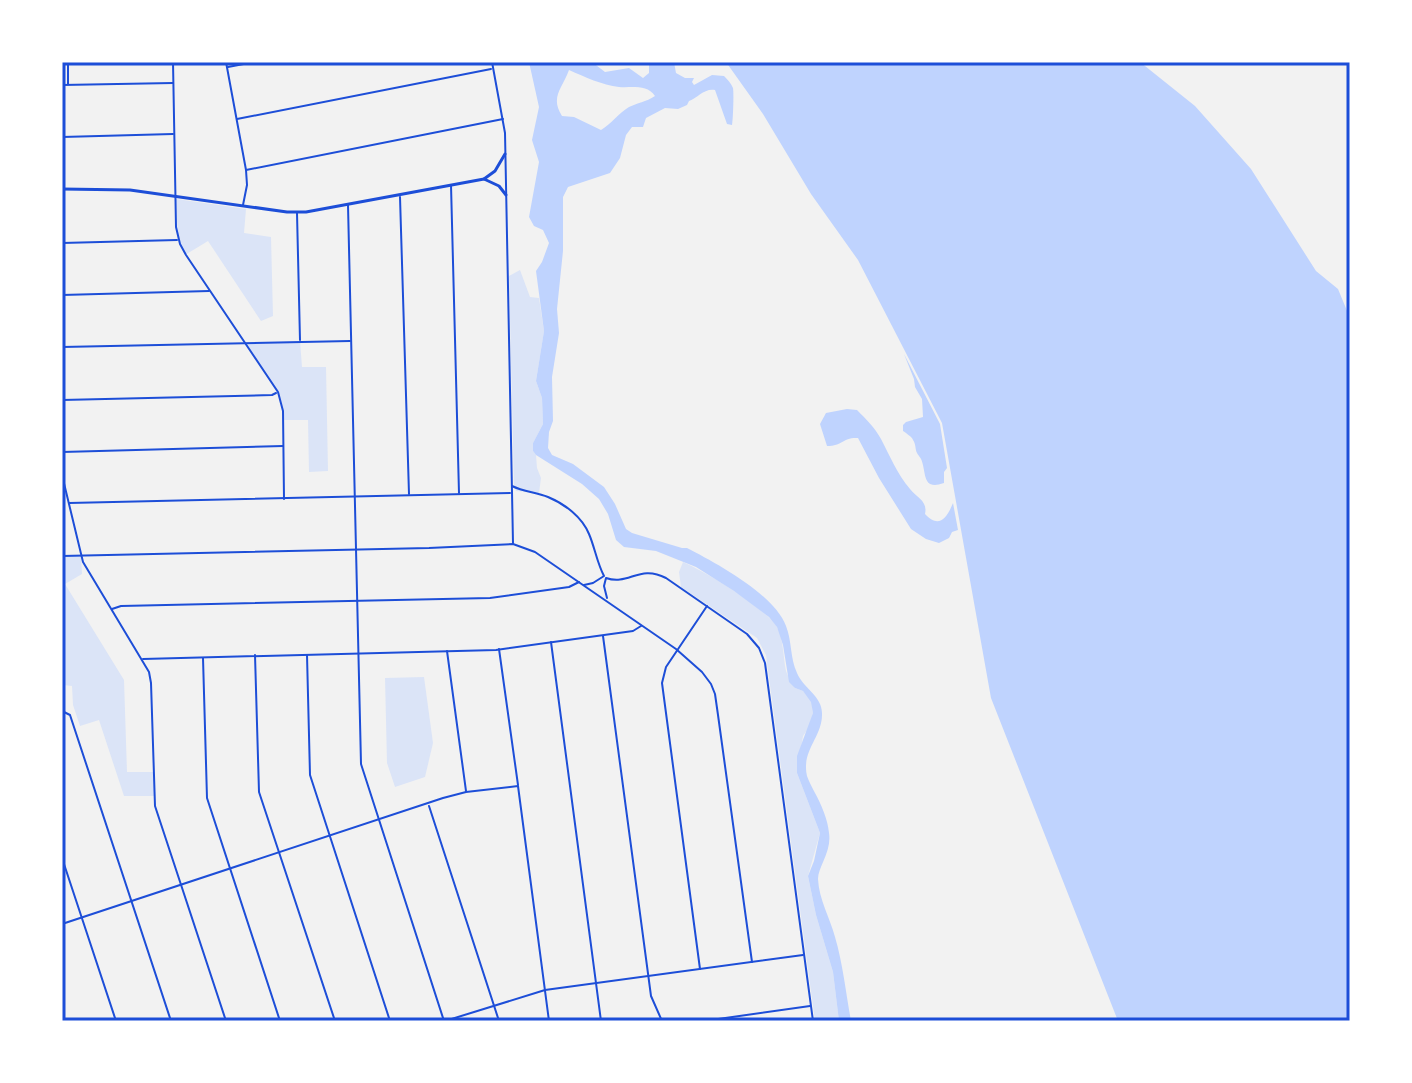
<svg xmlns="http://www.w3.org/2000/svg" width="1412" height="1083" viewBox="0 0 1412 1083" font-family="Arial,sans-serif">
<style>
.green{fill:#dbe4f7}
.water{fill:#bfd3fe;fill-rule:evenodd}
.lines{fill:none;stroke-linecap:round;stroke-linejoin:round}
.minor{stroke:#1d4ed8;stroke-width:2}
.tertiary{stroke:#1d4ed8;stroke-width:3}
.neatline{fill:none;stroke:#1d4ed8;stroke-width:3}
</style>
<rect width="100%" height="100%" fill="#f2f2f2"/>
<!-- green -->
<g class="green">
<polygon points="176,199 246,209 244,233 271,237 273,316 261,321 208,241 185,255 178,240"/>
<polygon points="520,270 530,297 539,298 544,331 536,381 542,398 543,424 533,443 533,451 536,455 537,468 541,478 539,493 516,491 514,485 509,276"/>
<polygon points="300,341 302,367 326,367 328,471 309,472 308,420 284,420 282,403 278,394 246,344"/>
<polygon points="81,555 82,574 65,584 124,680 127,772 154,772 154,796 124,796 99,720 80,726 73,705 72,686 63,685 62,556"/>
<path d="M683 562C703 570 767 609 777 627 784 641 783 657 786 671 788 677 792 683 795 688L803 691 812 702 813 713 810 726 803 736 797 773 820 833 808 876 816 915 833 972 839 1021H815L766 655 757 638 681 587 679 572Z"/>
<polygon points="424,677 433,743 425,777 395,787 387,763 385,678"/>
</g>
<!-- water -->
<g class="water">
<path d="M529 62H554L560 64 592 62 605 72 629 68 643 78 649 73V62H674L676 73 685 78H694L692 82 694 85 712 75 724 76C727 79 731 83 733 88 734 93 733 120 732 125L727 124 715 90C704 88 698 98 689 101L687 105 678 109 665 108 646 118 643 127H632L626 135 620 158 610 173 568 187 563 197V251L557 309 559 333 552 377 553 421 549 432 548 448 552 455 573 464 604 487 615 504 626 529 632 533 682 548H687C716 563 774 594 786 626 792 641 790 658 797 673 803 688 822 696 822 713 823 737 801 750 807 776 809 782 812 787 815 793 821 804 828 820 829 833 832 851 818 867 818 879 819 900 830 918 835 937 843 964 846 994 851 1021H839L833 972 816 915 808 876 814 861 820 833 797 773V756L813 713 811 702 803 691 795 688 789 682 783 645 777 627 769 617 734 591 696 567 656 551 624 547 616 540 608 514 599 499 582 484 536 455 533 451V443L543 424 542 398 536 381 544 331 536 271 542 262 549 243 543 230 534 226 529 217 539 162 532 140 539 107ZM569 70C585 77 602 85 619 87 632 88 647 84 655 96 646 102 637 103 629 107 619 113 611 124 601 130L574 117 562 116C550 97 562 89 569 70Z"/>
<polygon points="726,62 1140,62 1195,106 1251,169 1316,271 1338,289 1350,318 1350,1021 1118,1021 991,698 942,423 858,260 811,194 763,114"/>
<path d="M904 354 940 424 947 468 944 472V483C921 491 927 472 921 459 920 457 918 455 917 453 915 449 916 444 913 440 912 437 906 433 903 431V425L906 422 923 417 922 399 915 387 914 379Z"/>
<path d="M847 409 857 410C866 419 875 428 881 439 890 456 897 474 910 489 917 498 928 501 925 514 939 529 947 518 953 503L958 530 952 532 949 538 939 543 926 539 911 529 879 478 858 438C843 437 843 446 827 446L820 424 826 413Z"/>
</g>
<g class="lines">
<!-- minor -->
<g class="minor">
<polyline points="68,62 68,84"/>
<polyline points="173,62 176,227 180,244 186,255 278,392 283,411 284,499"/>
<polyline points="226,62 246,170 247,185 243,205"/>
<polyline points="492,62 505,133 513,543"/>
<polyline points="228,67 254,62"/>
<polyline points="62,85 173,83"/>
<polyline points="237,119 491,69"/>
<polyline points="62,137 173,134"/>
<polyline points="246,170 503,119"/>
<polyline points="451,185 459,493"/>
<polyline points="400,197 409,494"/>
<polyline points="348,205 361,764 444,1021"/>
<polyline points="297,213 300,340"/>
<polyline points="62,243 177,240"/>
<polyline points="62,295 209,291"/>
<polyline points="62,347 350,341"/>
<polyline points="62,400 272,395 276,393"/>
<polyline points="62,452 283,446"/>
<polyline points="62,475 83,562 149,672 151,683 155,806 226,1021"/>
<path d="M512 486C524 492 536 492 548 497 565 504 582 517 589 534 595 548 597 563 604 576L593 583 584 585"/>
<polyline points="69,503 510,493"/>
<polyline points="62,556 429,548 513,544 535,552 676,649 702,672 711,684 715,694 718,715 752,962"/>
<path d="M607 598 604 586 606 578C629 586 639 564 666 578L747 634 759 648 765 663 813 1021"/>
<polyline points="112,609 121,606 490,598 569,587 579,582"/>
<polyline points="603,636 651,996 662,1021"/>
<polyline points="551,642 601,1021"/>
<polyline points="499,649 518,785"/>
<polyline points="447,651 466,791"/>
<polyline points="255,655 259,792 335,1021"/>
<polyline points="307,655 310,775 390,1021"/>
<polyline points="203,658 207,798 280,1021"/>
<polyline points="143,659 496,650 633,631 641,626"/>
<polyline points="62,711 70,715 171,1021"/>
<polyline points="429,806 499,1021"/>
<polyline points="62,858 116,1021"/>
<polyline points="62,924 443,798 466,792 518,786 549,1021"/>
<polyline points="700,969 662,683 666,667 707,606"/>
<polyline points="445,1021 545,990 803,955"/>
<polyline points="704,1021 810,1006"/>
</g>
<!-- tertiary -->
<g class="tertiary">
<polyline points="484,179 499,186 506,195"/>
<polyline points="62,189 130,190 287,212 306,212 484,179 495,171 505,154"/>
</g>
</g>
<!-- border -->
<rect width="1412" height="1083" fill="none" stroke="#ffffff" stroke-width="128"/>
<rect x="64" y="64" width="1284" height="955" class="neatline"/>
</svg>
